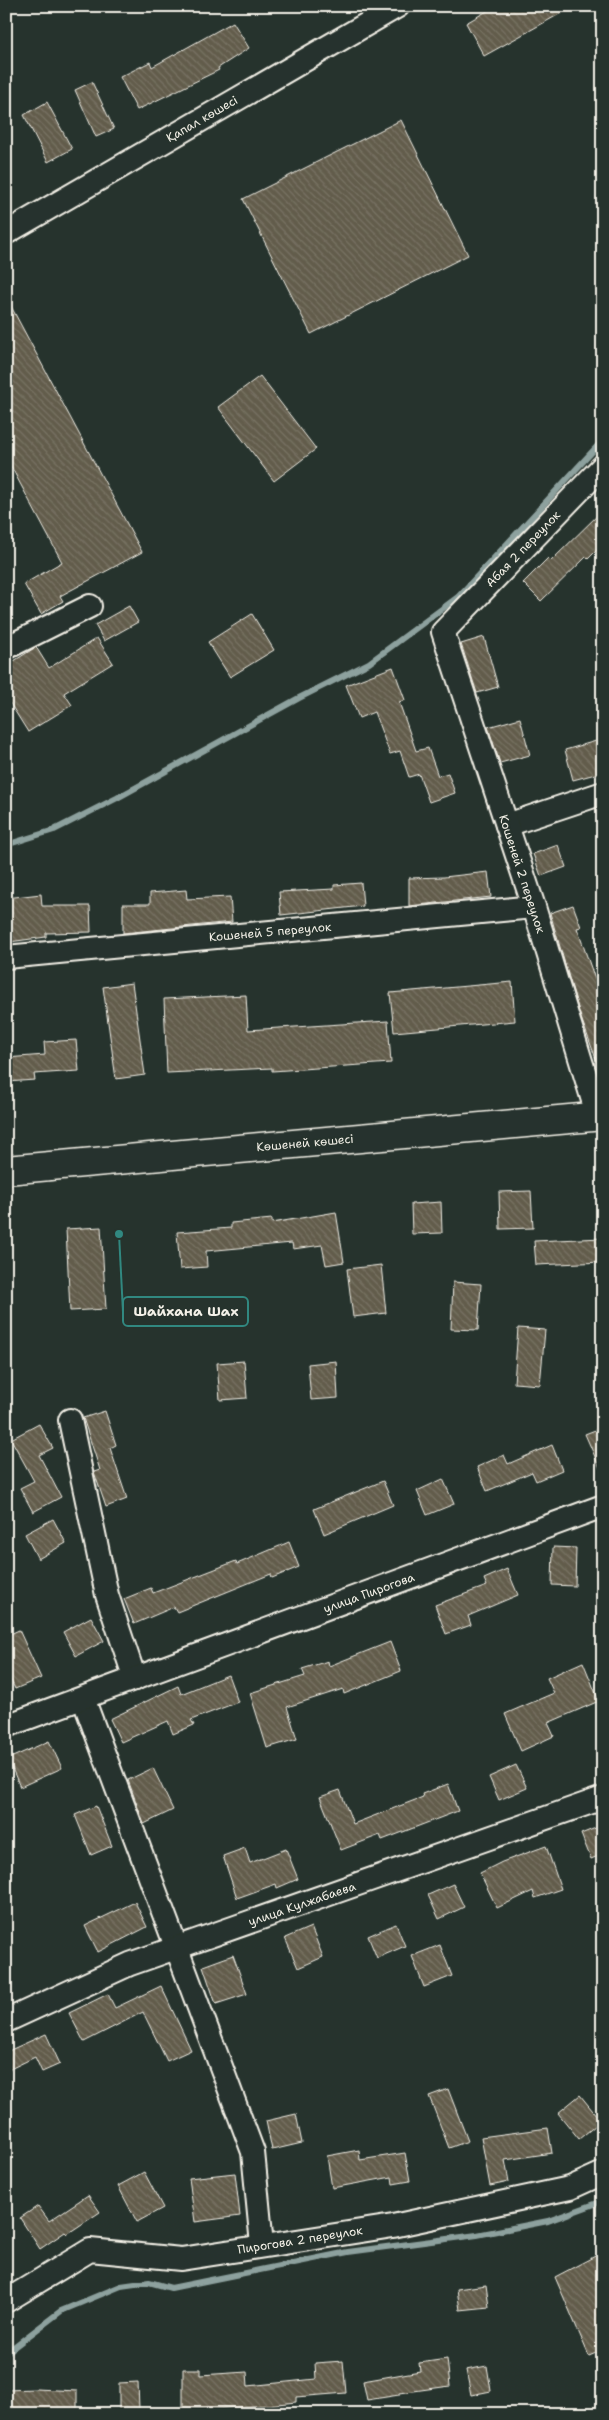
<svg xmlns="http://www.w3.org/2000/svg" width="609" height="2420" viewBox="0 0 609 2420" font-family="'Shantell Sans',sans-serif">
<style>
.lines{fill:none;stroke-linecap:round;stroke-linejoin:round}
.stream{stroke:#8da19e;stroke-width:6}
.building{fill:url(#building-back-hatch);stroke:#f4f1e8}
.street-casing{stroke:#f4f1e8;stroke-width:26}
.secondary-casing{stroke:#f4f1e8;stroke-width:31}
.street{stroke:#26332d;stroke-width:22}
.secondary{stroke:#26332d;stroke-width:28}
.labels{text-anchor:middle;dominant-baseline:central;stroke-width:4;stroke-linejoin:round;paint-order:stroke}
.street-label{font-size:12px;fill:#f4f1e8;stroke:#26332d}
.leader{fill:none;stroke:#318880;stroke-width:2}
.callout-dot{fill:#318880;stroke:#26332d;stroke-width:2}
.callout{fill:#26332d;stroke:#318880;stroke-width:2}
.callout-label{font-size:14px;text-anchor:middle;font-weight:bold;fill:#f4f1e8}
</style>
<defs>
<pattern id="building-back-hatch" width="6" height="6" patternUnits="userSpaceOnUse" patternTransform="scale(1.25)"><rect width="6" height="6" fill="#625c4b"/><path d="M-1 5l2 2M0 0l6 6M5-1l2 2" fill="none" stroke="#797465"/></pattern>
</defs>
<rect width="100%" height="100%" fill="#26332d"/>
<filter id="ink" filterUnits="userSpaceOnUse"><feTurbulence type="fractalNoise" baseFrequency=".02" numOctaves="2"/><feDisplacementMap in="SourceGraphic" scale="10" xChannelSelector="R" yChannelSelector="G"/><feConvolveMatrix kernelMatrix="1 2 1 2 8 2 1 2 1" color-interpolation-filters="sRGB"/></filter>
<g filter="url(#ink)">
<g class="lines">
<!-- stream -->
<g class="stream">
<polyline points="6,845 54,830 117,798 299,698 369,663 458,597 603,440"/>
<polyline points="6,2353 61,2311 121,2286 149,2282 171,2288 348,2252 477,2235 548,2221 603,2201"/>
</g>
</g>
<!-- building -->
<g class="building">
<polygon points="496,6 574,6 484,56 466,23"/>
<polygon points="233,22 249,48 218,68 219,70 137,110 120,77 150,62 152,67"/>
<polygon points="92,82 114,129 96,137 75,90"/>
<polygon points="47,102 72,149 48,162 24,115"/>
<polygon points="401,120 468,255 311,334 243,199"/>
<polygon points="6,297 142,552 60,596 63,601 41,614 24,584 62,562 6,457"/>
<polygon points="260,376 316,449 274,481 218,407"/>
<polygon points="603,510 603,544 588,559 586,557 541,601 523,583 548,558 551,561"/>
<polygon points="129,606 138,622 104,641 95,625"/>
<polygon points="252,614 274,650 230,677 208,642"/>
<polygon points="484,637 498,687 477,693 461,644"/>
<polygon points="97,638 113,663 64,693 72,705 28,732 6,697 6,666 36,647 49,668"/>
<polygon points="393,667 405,700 399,702 416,751 428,748 438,776 448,773 455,793 429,802 419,774 409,777 400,751 390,754 374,712 359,718 346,685"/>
<polygon points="520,718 530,755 500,763 488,727"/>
<polygon points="603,739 603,772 573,780 565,750"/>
<polygon points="558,845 566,867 541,876 533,854"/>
<polygon points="488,872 491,897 409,906 409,878 444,877"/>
<polygon points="361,883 363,906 281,915 279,892 334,889 334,885"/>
<polygon points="186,890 187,899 230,897 232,922 123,933 123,904 150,904 150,893"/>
<polygon points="41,894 42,906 90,906 91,932 46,933 46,937 9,942 6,898"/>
<polygon points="573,905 581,927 577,928 603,1002 603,1069 600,1070 580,1015 550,913"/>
<polygon points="512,982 515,1021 394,1032 390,993"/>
<polygon points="132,983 145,1075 116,1079 103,987"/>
<polygon points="246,995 248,1030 388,1021 391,1063 272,1071 272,1068 167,1073 164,999"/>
<polygon points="76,1040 79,1071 34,1074 35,1080 6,1082 6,1058 45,1055 44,1042"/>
<polygon points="531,1191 533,1228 500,1229 499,1192"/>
<polygon points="441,1202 442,1233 412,1234 411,1204"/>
<polygon points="336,1212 344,1262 326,1265 322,1245 293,1249 292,1243 206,1251 207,1267 180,1269 177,1232 231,1228 231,1223 272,1219 272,1223"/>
<polygon points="101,1227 106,1309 70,1311 66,1229"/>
<polygon points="603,1238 603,1262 536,1265 534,1241"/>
<polygon points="381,1265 386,1313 353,1317 347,1269"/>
<polygon points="453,1282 481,1284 478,1330 451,1329"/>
<polygon points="518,1328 545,1330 540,1385 514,1383"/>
<polygon points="244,1361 247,1398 220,1400 217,1363"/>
<polygon points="336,1361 338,1398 311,1400 308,1364"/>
<polygon points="105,1411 116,1445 110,1448 127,1499 106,1507 94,1472 100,1470 83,1418"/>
<polygon points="39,1424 53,1448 39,1455 61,1497 33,1512 20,1488 34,1481 11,1439"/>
<polygon points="603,1427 603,1475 585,1434"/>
<polygon points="552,1445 562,1470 536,1481 532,1472 487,1491 477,1467 504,1455 508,1464"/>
<polygon points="443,1479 454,1504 427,1515 417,1491"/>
<polygon points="383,1481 393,1505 324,1534 314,1509"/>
<polygon points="53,1519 66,1543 38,1559 25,1534"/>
<polygon points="289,1542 299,1567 272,1578 271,1574 177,1612 174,1607 134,1624 124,1599 151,1588 153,1593 236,1561 237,1564"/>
<polygon points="553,1547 576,1548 575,1586 552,1585"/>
<polygon points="507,1569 518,1595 468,1616 471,1625 446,1634 435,1605 487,1586 484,1579"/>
<polygon points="91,1617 104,1641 76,1656 63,1632"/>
<polygon points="19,1630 41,1678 15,1689 6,1670 6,1636"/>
<polygon points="390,1642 401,1671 344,1694 343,1689 287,1707 297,1739 267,1748 250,1693 305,1676 302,1669 328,1661 329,1666"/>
<polygon points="583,1662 599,1701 548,1723 554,1736 521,1751 505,1714 554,1693 547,1678"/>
<polygon points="228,1675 238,1702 191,1720 194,1725 173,1734 168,1721 121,1742 110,1719 178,1686 181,1694"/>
<polygon points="49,1741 62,1768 20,1787 8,1759"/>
<polygon points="516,1765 527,1788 499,1800 489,1777"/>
<polygon points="153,1768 173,1810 144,1824 128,1780"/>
<polygon points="448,1784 458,1811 382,1840 380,1835 341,1850 320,1797 340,1790 353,1824 423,1797 422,1794"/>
<polygon points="96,1806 112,1846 91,1855 75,1815"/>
<polygon points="603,1825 603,1854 591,1859 581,1834"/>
<polygon points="546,1846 561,1889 535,1898 533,1891 497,1908 480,1873 502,1862"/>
<polygon points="245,1848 250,1863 286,1849 298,1879 277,1888 276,1884 237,1898 223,1856"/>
<polygon points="453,1884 464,1907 439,1919 428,1895"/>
<polygon points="135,1902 147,1927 98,1952 85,1926"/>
<polygon points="396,1924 405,1946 377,1958 368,1936"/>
<polygon points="311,1927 323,1957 298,1968 285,1938"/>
<polygon points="440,1945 452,1976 424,1987 412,1956"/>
<polygon points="233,1955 247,1994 216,2004 203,1966"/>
<polygon points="161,1986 191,2050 167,2061 143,2012 84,2042 69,2013 108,1994 115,2008"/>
<polygon points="46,2034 60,2064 42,2072 35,2057 6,2071 6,2052"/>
<polygon points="448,2089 468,2141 449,2148 429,2096"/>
<polygon points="580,2095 601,2121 579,2139 558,2113"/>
<polygon points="296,2114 302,2143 272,2150 266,2121"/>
<polygon points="548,2128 552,2153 505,2160 509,2182 490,2186 481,2137"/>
<polygon points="359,2150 360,2160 405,2153 410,2181 393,2184 392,2177 332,2188 327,2156"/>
<polygon points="144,2172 163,2208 137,2222 118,2186"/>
<polygon points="235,2173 240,2216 195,2222 189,2178"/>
<polygon points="88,2195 100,2212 67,2234 65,2232 40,2249 20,2218 38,2206 49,2221"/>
<polygon points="603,2252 603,2350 589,2356 555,2277"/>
<polygon points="486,2285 489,2307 460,2310 457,2289"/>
<polygon points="447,2359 450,2386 399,2393 399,2395 367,2400 363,2381 420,2371 419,2363"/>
<polygon points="343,2361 346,2393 296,2397 296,2402 268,2405 215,2409 183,2408 183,2369 200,2369 200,2375 247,2372 248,2386 316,2379 315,2363"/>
<polygon points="487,2366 491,2391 471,2395 466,2370"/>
<polygon points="138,2382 139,2409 119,2410 119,2383"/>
<polygon points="36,2389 77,2391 77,2412 6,2413 6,2390"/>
</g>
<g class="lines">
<!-- street casing -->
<g class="street-casing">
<g id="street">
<polyline points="6,233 398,6"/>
<polyline points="6,648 90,606"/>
<polyline points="507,825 603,793"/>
<polyline points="6,957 534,907"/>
<polyline points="598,1117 534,907 443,632 603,466"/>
<polyline points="70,1420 107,1595 135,1679"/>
<polyline points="83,1698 253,2152 262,2245"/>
<polyline points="6,1726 603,1506"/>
<polyline points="6,2021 130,1964 603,1798"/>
<polyline points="6,2301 90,2250 181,2259 393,2226 570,2188 603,2173"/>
</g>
</g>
<!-- secondary casing -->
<g class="secondary-casing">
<polyline id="secondary" points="6,1170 603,1116"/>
</g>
<!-- street -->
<use href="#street" class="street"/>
<!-- secondary -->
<use href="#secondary" class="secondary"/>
</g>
</g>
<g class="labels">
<!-- street labels -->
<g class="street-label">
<text transform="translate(202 119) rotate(-30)">Қапал көшесі</text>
<text transform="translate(523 549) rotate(-46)">Абая 2 переулок</text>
<text transform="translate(522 874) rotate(72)">Кошеней 2 переулок</text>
<text transform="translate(270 932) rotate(-5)">Кошеней 5 переулок</text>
<text transform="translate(305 1143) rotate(-5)">Көшеней көшесі</text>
<text transform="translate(369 1593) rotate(-20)">улица Пирогова</text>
<text transform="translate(302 1904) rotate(-19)">улица Кулжабаева</text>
<text transform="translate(300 2240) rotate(-9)">Пирогова 2 переулок</text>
</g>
</g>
<!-- callouts -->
<path class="leader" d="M119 1234L123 1312"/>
<circle class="callout-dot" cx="119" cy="1234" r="5"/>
<rect class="callout" x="123" y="1297" width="125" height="29" rx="5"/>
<g class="callout-label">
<text x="186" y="1316">Шайхана Шах</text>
</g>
<!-- margin -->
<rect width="609" height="2420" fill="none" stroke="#26332d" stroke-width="25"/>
<rect x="12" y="12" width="584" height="2395" fill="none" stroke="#f4f1e8" stroke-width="2" filter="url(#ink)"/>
</svg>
